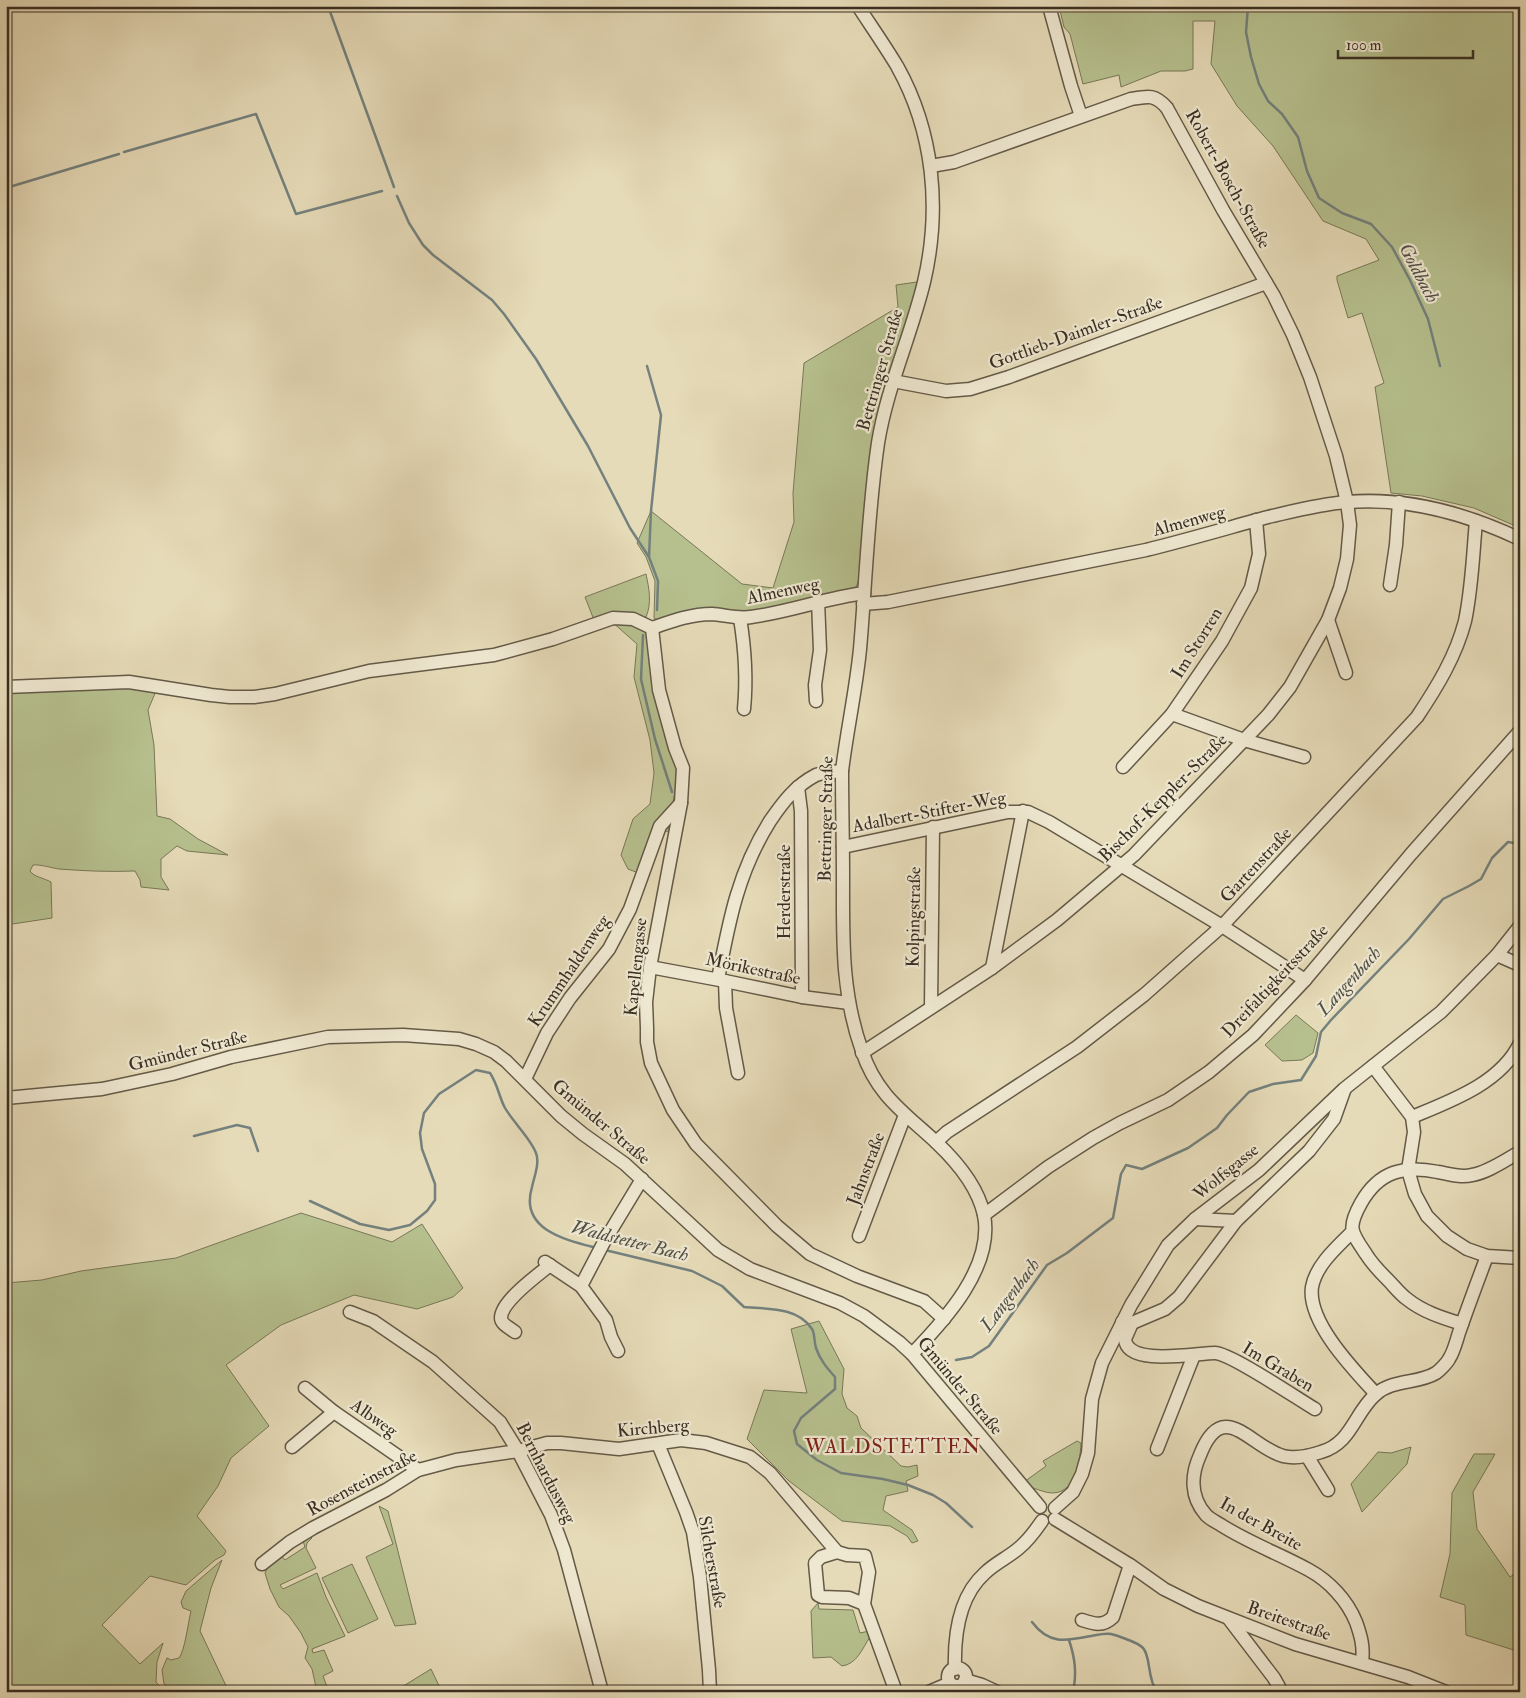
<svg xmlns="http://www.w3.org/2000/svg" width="1526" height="1698" viewBox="0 0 1526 1698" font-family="'IM FELL Double Pica',serif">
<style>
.green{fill:#b6c08e;stroke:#787858}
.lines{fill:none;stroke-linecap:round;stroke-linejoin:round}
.stream{stroke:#74817e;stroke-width:2.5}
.minor-casing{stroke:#645a48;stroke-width:15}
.minor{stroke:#efe8d1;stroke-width:12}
.labels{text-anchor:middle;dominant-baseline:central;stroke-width:4.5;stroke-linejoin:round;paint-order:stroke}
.street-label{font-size:18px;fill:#392f23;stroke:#efe8d1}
.water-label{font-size:19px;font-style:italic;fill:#525149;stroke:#efe8d1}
.quarter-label{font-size:20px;letter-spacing:1px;fill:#7a1f14;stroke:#efe8d1}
</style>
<rect width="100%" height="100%" fill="#e6dbb8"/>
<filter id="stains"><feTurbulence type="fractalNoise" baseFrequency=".004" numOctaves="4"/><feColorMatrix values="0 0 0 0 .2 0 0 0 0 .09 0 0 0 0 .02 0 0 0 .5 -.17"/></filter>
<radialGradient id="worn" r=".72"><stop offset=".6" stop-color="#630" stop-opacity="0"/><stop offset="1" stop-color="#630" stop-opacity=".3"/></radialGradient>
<!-- green -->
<g class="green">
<polygon points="1059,6 1520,6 1520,528 1474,508 1422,496 1391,493 1375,387 1384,383 1362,313 1348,318 1337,280 1337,276 1379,260 1366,239 1323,221 1273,146 1237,106 1211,64 1215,21 1193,21 1193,69 1185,71 1161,71 1121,87 1119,75 1083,84 1070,34 1064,27"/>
<polygon points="917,282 910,317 889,382 859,580 856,587 813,598 744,613 657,620 654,618 655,581 646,557 637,543 651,511 742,584 773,588 794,522 793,493 804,363 898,307 896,285"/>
<path d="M646 574C649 588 652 603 646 617L594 620 585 597Z"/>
<polygon points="617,620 642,628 649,639 654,693 678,773 668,832 656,827 641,874 628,869 621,855 633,819 650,804 654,773 650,740 634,677 637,644 611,621"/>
<path d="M129 684 156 691 148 710 154 745 157 816 170 819 198 839 228 855 187 851 177 846 161 859V877L169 890 141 887 140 880 135 871C109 872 85 871 59 869 52 868 39 864 33 865L30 871C34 877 44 878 51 882L52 918 6 925V691Z"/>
<polygon points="1296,1015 1318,1033 1313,1053 1302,1060 1282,1061 1265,1045"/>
<polygon points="301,1213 392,1242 422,1224 463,1288 453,1297 417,1309 354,1295 281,1325 226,1365 269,1426 231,1458 218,1486 197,1516 226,1551 224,1555 215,1560 186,1585 150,1576 102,1625 140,1664 163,1643 157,1662 156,1682 165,1692 6,1692 6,1283 42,1280 81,1271 176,1258"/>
<polygon points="819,1321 844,1369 842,1394 847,1408 857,1416 861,1428 901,1466 908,1467 917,1465 918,1476 906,1481 908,1491 886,1496 883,1510 912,1530 918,1541 912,1543 907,1536 890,1526 842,1521 789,1481 747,1439 764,1390 807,1393 791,1329"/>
<path d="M1077 1441 1081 1443C1080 1465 1073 1502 1042 1491 1035 1489 1030 1487 1024 1482L1046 1466 1043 1461Z"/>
<polygon points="1411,1447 1407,1464 1362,1512 1351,1484 1378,1452 1391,1453"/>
<polygon points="1474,1454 1495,1454 1473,1492 1477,1529 1510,1577 1520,1570 1520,1652 1466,1635 1465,1605 1440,1597 1450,1554 1452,1493"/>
<polygon points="379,1506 388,1511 416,1624 395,1626 366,1557 393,1544"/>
<polygon points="309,1536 312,1538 307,1543 306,1548 316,1568 280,1585 283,1589 317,1573 326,1597 345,1636 312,1649 313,1653 324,1650 333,1671 323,1676 329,1692 317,1692 312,1669 305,1658 308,1647 301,1633 289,1616 279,1607 270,1589 265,1573 269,1564 280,1554 285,1560 305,1547 303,1541"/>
<path d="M222 1560 211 1588 200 1631 229 1692H176L164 1684 162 1670 167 1658 171 1660 179 1658C185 1650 188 1623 191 1611L183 1608 181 1602 186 1591Z"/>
<polygon points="352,1564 378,1619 348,1633 322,1578"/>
<path d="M818 1603 819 1609 853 1610 860 1633 869 1631 870 1637C862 1649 857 1664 842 1666L831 1657 813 1658 811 1611Z"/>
<polygon points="431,1669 442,1692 395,1692 397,1690"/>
</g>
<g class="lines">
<!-- stream -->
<g class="stream">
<polyline points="328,6 394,187"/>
<polyline points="1248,6 1246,32 1251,57 1259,84 1268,101 1282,114 1298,137 1307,171 1319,198 1342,213 1371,224 1392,247 1410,280 1428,319 1440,366"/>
<polyline points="124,152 256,114 296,214 382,191"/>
<polyline points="6,188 119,154"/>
<polyline points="397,196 409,223 423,245 433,255 492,300 504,314 536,359 588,446 630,528 649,557 658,581 657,610"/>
<polyline points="647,366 661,415 651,511 649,557"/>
<polyline points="643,635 641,679 655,739 672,792"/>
<polyline points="194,1136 237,1125 250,1128 258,1151"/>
<path d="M310 1201 360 1224 389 1230 410 1225 427 1211 435 1200V1184L422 1149 420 1133 424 1113 439 1094 476 1070 490 1073C498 1085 499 1097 505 1108 513 1122 531 1139 536 1153 540 1163 534 1177 532 1187 519 1230 566 1240 597 1248"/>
<path d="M605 1250 692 1271 722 1286 744 1307C767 1309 798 1307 812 1329 815 1334 814 1342 816 1348 820 1360 827 1368 835 1377V1389L801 1418 794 1431 797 1444 817 1460 841 1473 883 1479 908 1485 933 1495 946 1503 972 1527"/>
<polyline points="956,1360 972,1357 989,1346 1047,1265 1067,1253 1113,1218 1121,1174 1126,1165 1142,1169 1188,1148 1217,1128 1227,1115 1249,1092 1273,1084 1301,1080 1316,1056 1321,1032 1331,1020 1409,939 1443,899 1469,886 1481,879 1492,858 1508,842 1520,844"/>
<path d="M1032 1622C1049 1645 1066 1641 1091 1636 1097 1635 1104 1633 1111 1634 1116 1635 1121 1637 1126 1639 1131 1641 1138 1643 1143 1648 1151 1656 1147 1679 1157 1692"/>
<path d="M1069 1640C1075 1658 1077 1673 1073 1692"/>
</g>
<!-- minor casing -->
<g class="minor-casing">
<g id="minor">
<path d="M858 6C871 26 885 46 897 66 934 132 941 209 924 282 911 336 887 387 878 443 868 511 866 580 860 649 856 690 847 730 842 771 842 806 843 841 843 876 843 938 841 992 862 1051 877 1096 905 1113 937 1143 957 1162 978 1187 984 1215 994 1267 945 1320 912 1354"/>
<polyline points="1049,6 1071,86 1081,116"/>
<polyline points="893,381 946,391 970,389 1009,377 1266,283"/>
<polyline points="1390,585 1396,545 1399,502"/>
<path d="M863 604 888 602 1146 550C1187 540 1227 528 1268 517 1294 511 1320 504 1347 502 1408 497 1465 513 1520 539"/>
<path d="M740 618C745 649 747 678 744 709"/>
<polyline points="1328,620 1346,673"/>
<polyline points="652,628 659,690 675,748 683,768 681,803 650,967 646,1002 647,1028 647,1042 651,1063 673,1110 696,1144 777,1226 810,1254 857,1276 924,1301 944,1319"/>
<path d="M652 628C672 621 691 614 712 614 725 615 737 619 751 617 789 612 826 598 864 593"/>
<polyline points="6,687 129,682 211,695 230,697 254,697 275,694 369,671 494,655 553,639 613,618 633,619 652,628"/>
<polyline points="816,701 815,685 820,650 818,601"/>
<polyline points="1172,714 1244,740 1304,757"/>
<polyline points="1123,767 1172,714 1222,641 1251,588 1259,554 1256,520"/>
<polyline points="798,787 801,811 802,997"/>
<polyline points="843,847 1008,812 1028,812 1049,822 1222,926 1305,980"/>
<polyline points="1497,955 1520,965"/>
<polyline points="650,967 725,981 802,997 849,1003"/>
<polyline points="992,968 1023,811"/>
<path d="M718 979C729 921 738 872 770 821 783 802 795 786 816 775 823 772 834 772 842 771"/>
<polyline points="725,981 726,1008 738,1073"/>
<polyline points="931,1007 933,827"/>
<path d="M862 1053 992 968 1057 920 1134 855 1268 715 1290 687 1328 620 1340 588 1347 559 1350 525 1347 502 1336 456 1310 377 1293 335 1274 296 1223 210 1167 108C1155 94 1148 96 1131 99L954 162 931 166"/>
<polyline points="1373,1066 1412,1117 1414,1132 1408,1170 1415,1194 1427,1216 1447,1236 1467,1249 1487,1256 1520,1258"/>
<polyline points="525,1079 547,1033 570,998 609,949 630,909 660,826 681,803"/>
<polyline points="6,1098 102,1089 172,1074 231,1057 328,1037 403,1035 459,1039 476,1044 494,1052 506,1061 561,1116 583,1134 625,1164 718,1250 750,1269 840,1303 864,1316 899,1342 912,1354 1040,1507"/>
<path d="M1412 1117C1451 1101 1501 1083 1520 1043"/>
<path d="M936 1142 947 1132 1077 1047 1144 995 1222 926 1417 717C1437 687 1456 656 1465 621 1472 588 1473 554 1476 521"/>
<polyline points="984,1215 1048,1167 1093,1138 1120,1123 1168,1100 1209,1072 1253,1035 1305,980 1411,854 1520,731"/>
<polyline points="1195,1219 1236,1221"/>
<path d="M1352 1232C1337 1247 1316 1265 1312 1287 1307 1322 1354 1370 1376 1394"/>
<polyline points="859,1236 905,1115"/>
<polyline points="545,1262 581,1286"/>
<polyline points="350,1312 373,1321 433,1362 500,1422 518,1451 551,1515 564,1550 602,1692"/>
<polyline points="1122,1322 1132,1323 1165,1309 1179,1297 1236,1221 1309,1151 1334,1119 1344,1091"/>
<path d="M1132 1323 1125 1339C1127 1367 1196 1353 1215 1353 1230 1353 1298 1399 1315 1409"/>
<path d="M1462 1324C1443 1318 1423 1312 1407 1299 1400 1294 1394 1286 1388 1280 1380 1272 1372 1264 1366 1254 1351 1232 1347 1228 1361 1203 1379 1171 1404 1165 1438 1172 1449 1174 1461 1178 1472 1175 1489 1172 1505 1160 1520 1152"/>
<path d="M515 1332C510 1328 501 1324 501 1318 501 1301 538 1275 550 1265"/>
<polyline points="618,1351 611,1337 606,1320 581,1286 604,1242 642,1179"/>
<polyline points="305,1388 334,1412 418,1470"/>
<polyline points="658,1444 686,1512 693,1532 700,1577 709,1670 710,1692"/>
<polyline points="292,1447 334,1412"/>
<polyline points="1157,1449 1194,1355"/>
<polyline points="1307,1456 1328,1490"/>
<polyline points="1055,1508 1073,1492 1082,1474 1088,1453 1092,1399 1102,1363 1131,1305 1168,1245 1195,1219 1259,1170 1344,1089 1441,1012 1497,955 1520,926"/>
<polyline points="1055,1519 1130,1565 1164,1589 1198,1606 1295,1644 1408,1677 1446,1692"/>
<polyline points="837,1552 821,1557 815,1563 818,1595 822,1597 849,1598 864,1604"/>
<polyline points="262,1564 290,1542 313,1528 386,1490 418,1470 426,1468 456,1460 518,1451 547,1443 561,1443 619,1449 681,1440 706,1443 750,1457 770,1473 837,1552 847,1555 865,1556 869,1572 864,1604 896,1692"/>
<polyline points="1229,1619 1274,1678 1279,1687 1280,1692"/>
<path d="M1082 1620C1094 1624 1103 1627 1113 1617L1130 1565"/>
<path d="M1362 1662C1364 1647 1361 1636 1356 1622 1347 1600 1329 1581 1309 1570 1280 1554 1249 1543 1221 1525 1216 1522 1210 1519 1206 1515 1190 1497 1191 1475 1200 1455 1223 1396 1250 1447 1283 1456 1295 1459 1309 1456 1321 1452 1352 1443 1354 1413 1376 1394 1393 1379 1418 1384 1436 1373 1440 1370 1447 1363 1449 1359 1455 1350 1457 1337 1461 1327 1469 1304 1478 1280 1487 1256"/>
<circle cx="957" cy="1677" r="9"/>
<path d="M955 1669C954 1636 959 1596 985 1573 995 1563 1009 1557 1019 1548 1029 1540 1035 1531 1042 1521"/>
<polyline points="965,1680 982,1685 997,1692"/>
<polyline points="929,1692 950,1683"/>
</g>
</g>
<!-- minor -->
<use href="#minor" class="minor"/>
</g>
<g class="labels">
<!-- street labels -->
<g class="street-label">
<text transform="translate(1228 179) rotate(61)">Robert-Bosch-Straße</text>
<text transform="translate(1076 333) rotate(-20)">Gottlieb-Daimler-Straße</text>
<text transform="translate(880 370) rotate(-74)">Bettringer Straße</text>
<text transform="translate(1189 521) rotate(-15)">Almenweg</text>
<text transform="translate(783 591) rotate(-12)">Almenweg</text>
<text transform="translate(1197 643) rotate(-58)">Im Storren</text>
<text transform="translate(1163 798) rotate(-45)">Bischof-Keppler-Straße</text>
<text transform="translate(929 812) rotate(-11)">Adalbert-Stifter-Weg</text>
<text transform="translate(826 819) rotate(-89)">Bettringer Straße</text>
<text transform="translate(1256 865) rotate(-47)">Gartenstraße</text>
<text transform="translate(784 892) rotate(-90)">Herderstraße</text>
<text transform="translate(914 917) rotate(-89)">Kolpingstraße</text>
<text transform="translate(636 967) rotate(-84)">Kapellengasse</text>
<text transform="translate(753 969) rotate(12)">Mörikestraße</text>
<text transform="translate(569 971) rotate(-56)">Krummhaldenweg</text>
<text transform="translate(1275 981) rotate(-47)">Dreifaltigkeitsstraße</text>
<text transform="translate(188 1051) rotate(-14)">Gmünder Straße</text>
<text transform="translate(601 1122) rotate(40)">Gmünder Straße</text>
<text transform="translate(866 1169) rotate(-69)">Jahnstraße</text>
<text transform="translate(1226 1172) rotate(-39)">Wolfsgasse</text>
<text transform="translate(1278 1367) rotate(31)">Im Graben</text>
<text transform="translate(960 1386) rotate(50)">Gmünder Straße</text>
<text transform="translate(374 1418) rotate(35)">Albweg</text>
<text transform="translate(653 1428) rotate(-5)">Kirchberg</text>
<text transform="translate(546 1473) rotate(63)">Bernhardusweg</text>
<text transform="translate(362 1483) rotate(-28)">Rosensteinstraße</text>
<text transform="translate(1261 1524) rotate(29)">In der Breite</text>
<text transform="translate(712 1562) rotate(80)">Silcherstraße</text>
<text transform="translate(1289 1621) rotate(19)">Breitestraße</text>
</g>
<!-- water labels -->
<g class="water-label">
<text transform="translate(1419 273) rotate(62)">Goldbach</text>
<text transform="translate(1349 981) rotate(-48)">Langenbach</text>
<text transform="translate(630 1241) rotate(14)">Waldstetter Bach</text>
<text transform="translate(1010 1295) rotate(-53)">Langenbach</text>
</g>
<!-- quarter labels -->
<g class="quarter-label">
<text x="893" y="1446">WALDSTETTEN</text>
</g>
</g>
<!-- margin -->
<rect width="1526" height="1698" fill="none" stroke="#e6dbb8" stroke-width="25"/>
<rect x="8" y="8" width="1511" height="1683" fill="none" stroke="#392f23" stroke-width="2.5"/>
<rect x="12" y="12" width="1501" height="1673" fill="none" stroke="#392f23"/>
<!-- scale -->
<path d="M1338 50v8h135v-8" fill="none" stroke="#392f23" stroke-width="2.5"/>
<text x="1346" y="50" font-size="15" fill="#392f23" stroke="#efe8d1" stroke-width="4" paint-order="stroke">100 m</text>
<rect width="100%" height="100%" filter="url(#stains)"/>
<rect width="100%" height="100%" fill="url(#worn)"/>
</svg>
